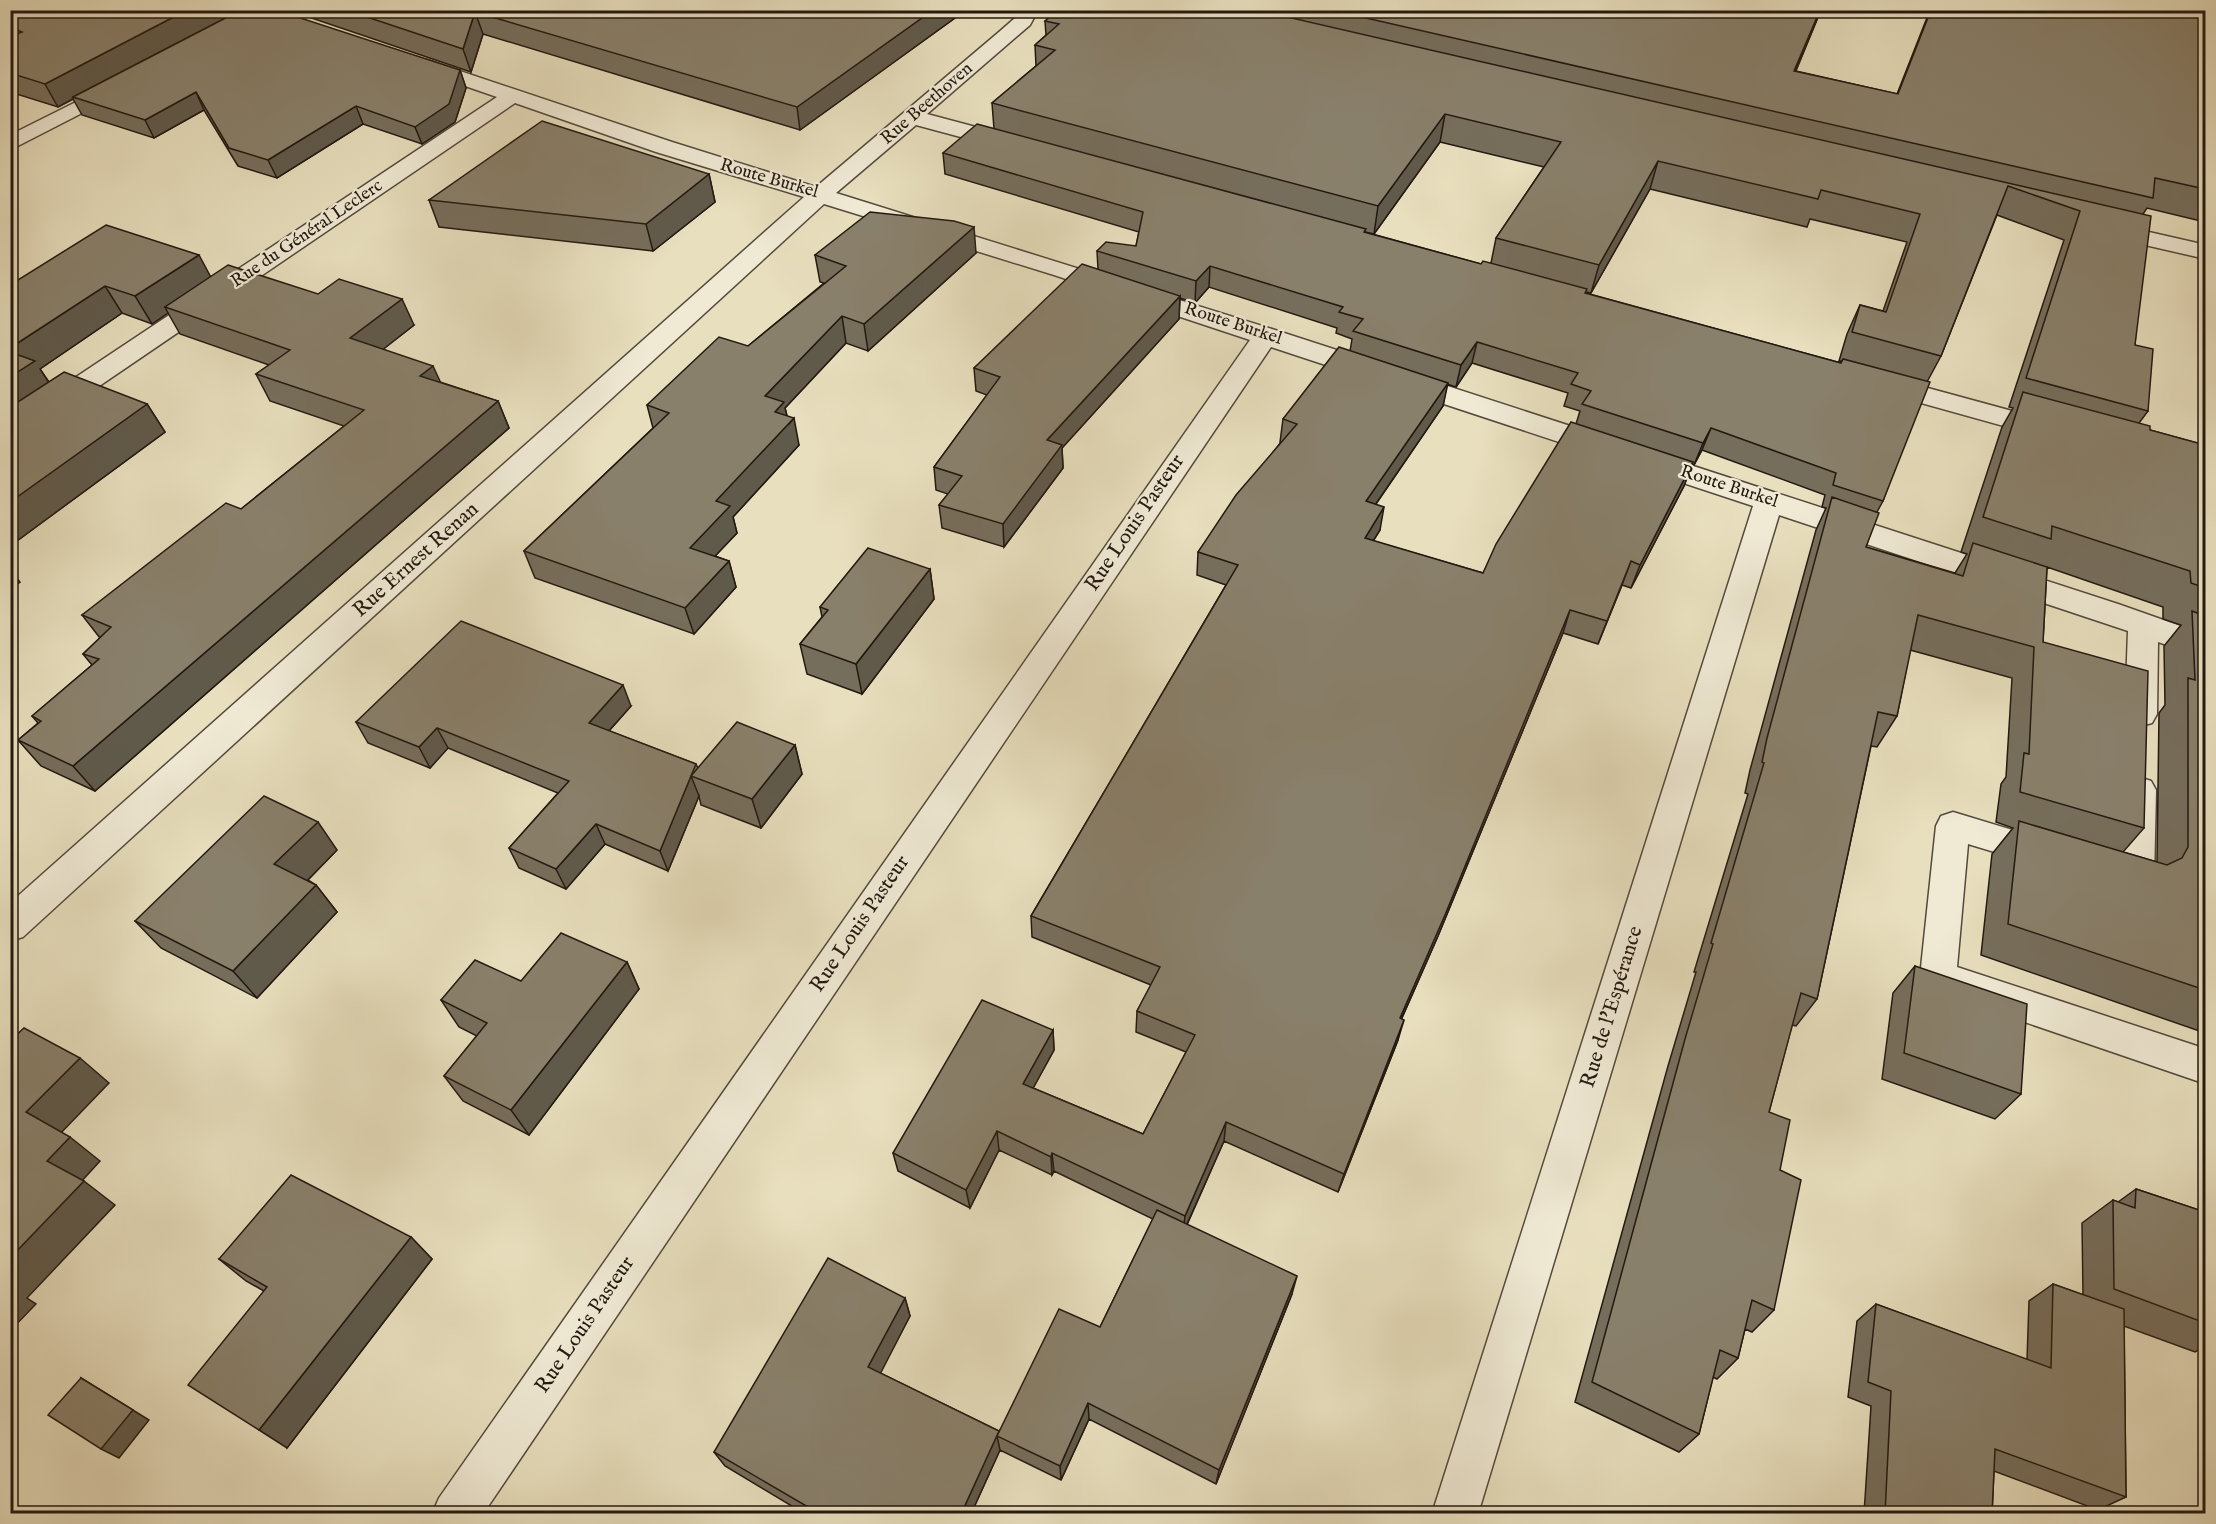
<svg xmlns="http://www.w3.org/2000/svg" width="2216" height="1524" viewBox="0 0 2216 1524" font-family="'IM FELL English',serif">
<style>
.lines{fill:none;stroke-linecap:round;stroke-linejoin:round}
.minor-casing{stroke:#544a3c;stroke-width:3}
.minor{fill:#f0ead5;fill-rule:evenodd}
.wall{fill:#766e5c;stroke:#231911;stroke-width:1.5;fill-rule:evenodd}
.shaded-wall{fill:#605a4b;stroke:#231911;stroke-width:1.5}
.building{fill:#89806b;stroke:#231911;stroke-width:1.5}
.labels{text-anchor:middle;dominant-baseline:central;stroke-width:4.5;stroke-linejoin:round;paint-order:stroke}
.far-street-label{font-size:18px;fill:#231911;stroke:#f0ead5}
.street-label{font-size:21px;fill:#231911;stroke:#f0ead5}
</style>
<rect width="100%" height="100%" fill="#e8dfbe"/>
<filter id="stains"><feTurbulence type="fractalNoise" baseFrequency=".00333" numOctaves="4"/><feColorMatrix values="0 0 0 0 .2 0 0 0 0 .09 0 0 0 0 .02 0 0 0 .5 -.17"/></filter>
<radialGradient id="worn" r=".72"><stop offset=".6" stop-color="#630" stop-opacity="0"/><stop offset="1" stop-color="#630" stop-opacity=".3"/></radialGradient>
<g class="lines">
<!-- minor casing -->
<g class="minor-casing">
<g id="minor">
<polygon points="1019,10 1038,10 1030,25 927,114 1017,138 1020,143 1017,148 1009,150 916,125 836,193 1275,330 2118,604 2206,635 2206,658 2158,642 2157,714 2152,723 2141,726 2130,723 2125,714 2128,631 1779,515 1478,1514 1432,1514 1753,506 1271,347 483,1514 432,1514 439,1498 1250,340 1054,275 824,204 23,937 10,941 10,903 804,197 656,152 515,103 20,440 10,443 10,421 497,97 413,68 410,64 413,60 427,60 672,142 816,187 999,32 1015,18"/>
<polygon points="118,81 125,83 128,87 125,91 10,150 10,135"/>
<polygon points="2105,222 2206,245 2206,259 2097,234 2093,229 2097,224"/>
<polygon points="1880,375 2060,424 2064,430 2060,436 2050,439 1871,389 1867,383 1871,377"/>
<polygon points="2139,777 2151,781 2156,790 2154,880 2148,890 2136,895 2105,884 2099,874 2105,864 2119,860 2122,790 2127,781"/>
<polygon points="1953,812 2059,844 2064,854 2059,864 2047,868 1968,844 1957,967 2206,1049 2206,1084 1925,988 1920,977 1936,826 1941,816"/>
</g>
</g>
<!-- minor -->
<use href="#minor" class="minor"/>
</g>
<!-- wall -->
<g class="wall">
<polygon points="10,10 460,70 466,88 455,122 422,144 363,124 277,178 238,166 204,110 154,138 82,115 73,99 58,107 10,92"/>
<polygon points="288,10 966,10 800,130 483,34 471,72"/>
<path d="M1058 10H1821L1796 71 1897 94 1930 10H2205V222L2147 208 2143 214 2135 345 2148 411 2139 423 2150 430 2205 445V1033L1981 955 1992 854 2013 828 1996 822 2001 784 2006 777 2012 678 1910 650 1897 716 1877 747 1871 746 1817 999 1796 1026 1792 1025 1769 1112 1780 1170 1774 1310 1752 1332 1745 1329 1738 1358 1717 1379 1713 1377 1699 1434 1679 1452 1575 1402 1668 1066 1696 972H1694L1748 794 1745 793 1750 770 1816 530 1826 508 1822 507 1825 495 1702 450 1694 465 1692 464 1684 486 1631 588 1622 585 1598 644 1563 633 1438 936 1402 1018 1398 1040 1338 1192 1224 1141 1187 1225 1292 1294 1216 1484 1089 1419 1061 1480 1000 1450 971 1514H805L725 1466 714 1452 905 1298 910 1316 880 1373 999 1431 1100 1327 1153 1219 1054 1171 1052 1175 999 1150 970 1208 898 1171 893 1153 1053 1030 1054 1050 1033 1088 1143 1134 1186 1052 1136 1032 1137 1011 1151 985 1032 937 1031 916 1226 585 1197 575 1198 552 1281 442H1280L1283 419 1350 351 1352 339 1336 333 1337 328 1209 287 1195 303 1180 298 1179 319 1062 448 1063 468 1004 547 942 528 939 505 948 494 936 490 934 467 987 395 976 391 974 368 1098 269 1097 251 1136 246 1139 232 945 174 943 153 994 129 992 103 1036 66 1035 45 1046 35 1045 21ZM1440 142 1544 167 1496 238 1491 263 1481 264 1365 232 1374 234ZM1650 189 1807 227 1810 219 1907 242 1883 311 1860 305 1847 334 1839 361H1841V363L1586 293 1587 292 1591 293ZM1997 215 2064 240 2009 407 2013 408 2002 427 1961 552 1967 554 1955 573 1866 547 1877 512 1883 501 1927 382 1941 356ZM1472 363 1568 393 1564 406 1580 411 1576 424 1483 573 1373 541 1380 530 1376 504 1443 406 1447 384 1456 387ZM2047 567 2163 607V619L2181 625 2164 646 2165 705 2159 713 2157 862 2123 852 2144 828 2043 642Z"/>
<polygon points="709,174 715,202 653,251 439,227 429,200"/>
<polygon points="976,253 868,351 846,343 785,408 787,416 799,445 733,517 737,533 715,556 729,561 736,587 694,634 535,578 524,551 653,428 647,405 748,346 824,283 820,282 815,255"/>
<polygon points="211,277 414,325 383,349 440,382 498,401 509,428 95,791 41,766 18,740 38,723 32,716 92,665 83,654 100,638 82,615 241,509 344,426 270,401 256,374 269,365 180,334 168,313 152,324 122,313 40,369 49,382 147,404 165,432 10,546 10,285"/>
<polygon points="930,569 934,599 862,694 807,674 800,644 822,617 820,607"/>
<polygon points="631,706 609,731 696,764 698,768 795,745 802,774 761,828 701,805 699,796 668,871 605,844 566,889 519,868 509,848 558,793 448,748 430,768 368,743 356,722"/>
<polygon points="337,850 308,880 316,885 337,912 257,998 161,948 135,921"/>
<polygon points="627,962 639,989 529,1135 463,1101 444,1076 477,1036 459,1027 441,1000 521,981"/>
<polygon points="1915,966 2021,1094 1995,1119 1882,1079 1893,993"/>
<polygon points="2136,1189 2205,1212 2205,1346 2195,1352 2124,1326 2126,1497 2098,1510 1994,1471 1992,1514 1864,1514 1871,1406 1848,1397 1857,1321 1876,1304 2027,1360 2029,1301 2053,1284 2083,1295 2082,1223 2113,1200 2118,1202"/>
<polygon points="411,1237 432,1259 287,1448 264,1291 246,1281 219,1259"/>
</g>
<!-- shaded-wall -->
<g class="shaded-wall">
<polygon points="187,10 241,10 73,97 73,99 58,107 45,84"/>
<polygon points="933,10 966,10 800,130 797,107"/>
<polygon points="1820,10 1821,10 1784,98 1794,71"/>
<polygon points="475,12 483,34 471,72 463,49"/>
<polygon points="460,70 466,88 455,122 422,144 415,127"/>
<polygon points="196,92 204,110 154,138 145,120"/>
<polygon points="356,106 363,124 277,178 268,160"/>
<polygon points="1445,114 1440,142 1374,234 1378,206"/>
<polygon points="1658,161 1650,189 1591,293 1599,265"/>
<polygon points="709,174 715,202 653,251 646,224"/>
<polygon points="974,227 976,253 868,351 864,324"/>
<polygon points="199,255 214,283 165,307 168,313 152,324 135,296"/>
<polygon points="1210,266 1209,287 1195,303 1196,281"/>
<polygon points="105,286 122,313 40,369 53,389 10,418 10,348"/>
<polygon points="1180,296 1179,319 1062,448 1063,468 1004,547 1003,524 1047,440"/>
<polygon points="402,299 414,325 363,365 350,338"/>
<polygon points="842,316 846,343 785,408 789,424 794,418 799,445 733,517 737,533 698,574 690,548 716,501 765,396"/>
<polygon points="1477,342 1472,363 1456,387 1461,365"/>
<polygon points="433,366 445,392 420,376"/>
<polygon points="1448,383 1443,406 1362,524 1366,501"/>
<polygon points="498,401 509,428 95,791 73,766"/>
<polygon points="147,404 165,432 10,546 10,502"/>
<polygon points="1711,428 1702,450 1694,465 1703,443"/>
<polygon points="1693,462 1684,486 1631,588 1640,565"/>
<polygon points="1384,507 1380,530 1360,562 1365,538"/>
<polygon points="729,561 736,587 694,634 685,608"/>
<polygon points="1631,561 1622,585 1598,644 1607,621"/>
<polygon points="10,569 20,582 10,590"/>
<polygon points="930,569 934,599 862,694 856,664"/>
<polygon points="1570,610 1563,633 1438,936 1393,1038 1400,1018"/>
<polygon points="623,685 631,706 597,744 589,723"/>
<polygon points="437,728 448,748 430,768 419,747"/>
<polygon points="795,745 802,774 761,828 752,799"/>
<polygon points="691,776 699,796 668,871 660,851"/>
<polygon points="318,822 337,850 296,892 274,864"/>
<polygon points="596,824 605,844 566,889 556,869"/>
<polygon points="316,885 337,912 257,998 233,971"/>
<polygon points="627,962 639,989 529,1135 511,1110"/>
<polygon points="1404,1020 1398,1040 1338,1192 1344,1174"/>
<polygon points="1053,1030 1054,1050 1025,1103 1023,1084"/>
<polygon points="80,1058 109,1083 57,1137 26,1112"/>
<polygon points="1226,1122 1224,1141 1183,1233 1185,1216"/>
<polygon points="997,1131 999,1150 970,1208 966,1190"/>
<polygon points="70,1137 100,1161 79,1184 47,1161"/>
<polygon points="1052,1153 1054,1171 1052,1175 1051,1157"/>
<polygon points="84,1181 115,1205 27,1298 36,1304 10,1331 10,1258"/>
<polygon points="411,1237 432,1259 287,1448 259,1430"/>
<polygon points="1297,1276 1292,1294 1216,1484 1219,1470"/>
<polygon points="905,1298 910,1316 875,1384 868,1367"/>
<polygon points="81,1378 149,1420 119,1458 101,1449"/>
<polygon points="1088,1403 1089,1419 1061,1480 1060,1466"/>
<polygon points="999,1431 997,1436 1000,1450 971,1514 961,1514"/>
</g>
<!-- building -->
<g class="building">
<polygon points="10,10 187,10 45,84 10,73 10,37 22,32 10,27"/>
<polygon points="241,10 276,10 460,70 449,104 415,127 356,106 268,160 229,148 196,92 145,120 73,97"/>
<polygon points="346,10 933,10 797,107 475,12 463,49"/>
<polygon points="1058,10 1257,10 2151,216 2135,345 2153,349 2148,411 2026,378 2080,211 2008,186 1941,356 1852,332 1860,305 1886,312 1920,214 1821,190 1818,199 1658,161 1599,265 1496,238 1561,142 1445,114 1378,206 992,103 1055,50 1035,45 1059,24 1045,21"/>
<polygon points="1331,10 1820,10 1794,71 1898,94 1931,10 2164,10 2205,20 2205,189 2155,178 2153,198"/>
<polygon points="542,121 709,174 646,224 429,200"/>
<polygon points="977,124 1366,229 1364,232 1481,264 1483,261 1587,289 1585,293 1841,363 1843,359 1930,382 1883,501 1833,485 1836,473 1711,428 1703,443 1582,404 1591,391 1571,384 1578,373 1477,342 1461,365 1353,331 1363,319 1339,312 1343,307 1210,266 1196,281 1097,251 1106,242 1136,246 1143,212 943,153"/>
<polygon points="870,212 954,221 974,227 864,324 842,316 765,396 784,402 775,412 794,418 716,501 730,506 690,548 729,561 685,608 524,551 669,413 647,405 719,337 748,346 846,266 815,255"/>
<polygon points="106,225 199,255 135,296 105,286 10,348 10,285"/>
<polygon points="1082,264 1180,296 1047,440 1062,445 1003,524 939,505 962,476 934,467 1000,377 974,368"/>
<polygon points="228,265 318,294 339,279 402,299 350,338 433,366 420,376 498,401 73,766 18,740 41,721 32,716 99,659 83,654 111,627 82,615 226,503 241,509 364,410 256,374 290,350 165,307"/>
<polygon points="1339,347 1448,383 1366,501 1384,507 1365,538 1483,573 1496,544 1571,422 1693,462 1640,565 1631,561 1607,621 1570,610 1445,915 1400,1018 1404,1020 1344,1174 1226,1122 1185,1216 1052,1153 1051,1157 997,1131 966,1190 893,1153 982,1000 1053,1030 1023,1084 1143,1134 1195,1035 1137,1011 1160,967 1031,916 1238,565 1198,552 1236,495 1297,424 1283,419"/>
<polygon points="10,352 35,361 10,377"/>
<polygon points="64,372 147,404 10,502 10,407"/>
<polygon points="2023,392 2150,426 2150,430 2205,445 2205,588 2191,583 2190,571 2052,526 2051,539 1983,517"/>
<polygon points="1832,497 1879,513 1866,547 1963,576 1973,543 2047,567 2043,642 2148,671 2144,828 2020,792 2024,753 2029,754 2034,647 1918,615 1897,716 1878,712 1817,999 1801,993 1769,1112 1790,1120 1780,1170 1801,1180 1774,1310 1752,1300 1738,1358 1720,1350 1699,1434 1592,1382 1685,1039 1713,944 1711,943 1764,763 1762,762 1767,738"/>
<polygon points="868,548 930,569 856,664 800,644 828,610 820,607"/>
<polygon points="2192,611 2205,616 2205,990 2008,924 2019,821 2167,865 2182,858 2188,847 2188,678 2195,680"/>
<polygon points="461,621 623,685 589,723 696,764 660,851 596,824 556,869 509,848 569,781 437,728 419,747 356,722"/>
<polygon points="737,722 795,745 752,799 691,776"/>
<polygon points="264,796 318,822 274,864 316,885 233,971 135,921"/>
<polygon points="561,933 627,962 511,1110 444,1076 487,1023 441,1000 475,960 521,981"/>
<polygon points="1915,966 2027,1004 2021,1094 1904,1053"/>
<polygon points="24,1028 80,1058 26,1112 70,1137 47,1161 84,1181 10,1258 10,1041"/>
<polygon points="291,1175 411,1237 259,1430 188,1385 267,1287 219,1259"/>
<polygon points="2136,1189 2205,1212 2205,1323 2114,1289 2113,1200 2135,1208"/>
<polygon points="1157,1210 1297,1276 1219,1470 1088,1403 1060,1466 997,1436 1059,1309 1100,1327"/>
<polygon points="828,1258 905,1298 868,1367 999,1431 961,1514 820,1514 714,1452"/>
<polygon points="2053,1284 2124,1309 2126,1497 1995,1449 1992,1514 1885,1514 1891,1391 1868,1382 1876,1304 2051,1368"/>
<polygon points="81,1378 133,1410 101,1449 48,1415"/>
</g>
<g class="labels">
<!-- far-street labels -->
<g class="far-street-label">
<text transform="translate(927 104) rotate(-41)">Rue Beethoven</text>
<text transform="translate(769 179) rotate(16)">Route Burkel</text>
<text transform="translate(307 234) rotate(-34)">Rue du Général Leclerc</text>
<text transform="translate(1233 324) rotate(18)">Route Burkel</text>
<text transform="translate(1729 487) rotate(18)">Route Burkel</text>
</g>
<!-- street labels -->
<g class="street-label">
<text transform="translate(1135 523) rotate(-56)">Rue Louis Pasteur</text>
<text transform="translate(416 560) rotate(-42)">Rue Ernest Renan</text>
<text transform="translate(860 924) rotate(-56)">Rue Louis Pasteur</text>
<text transform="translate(1612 1007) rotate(-73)">Rue de l'Espérance</text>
<text transform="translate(585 1325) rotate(-56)">Rue Louis Pasteur</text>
</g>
</g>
<!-- margin -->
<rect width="2216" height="1524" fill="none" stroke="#e8dfbe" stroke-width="36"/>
<rect x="12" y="12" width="2192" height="1500" fill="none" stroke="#231911" stroke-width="3"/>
<rect x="18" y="18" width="2180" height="1488" fill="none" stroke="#231911" stroke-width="1.5"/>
<rect width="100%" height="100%" filter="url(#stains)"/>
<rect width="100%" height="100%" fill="url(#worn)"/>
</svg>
